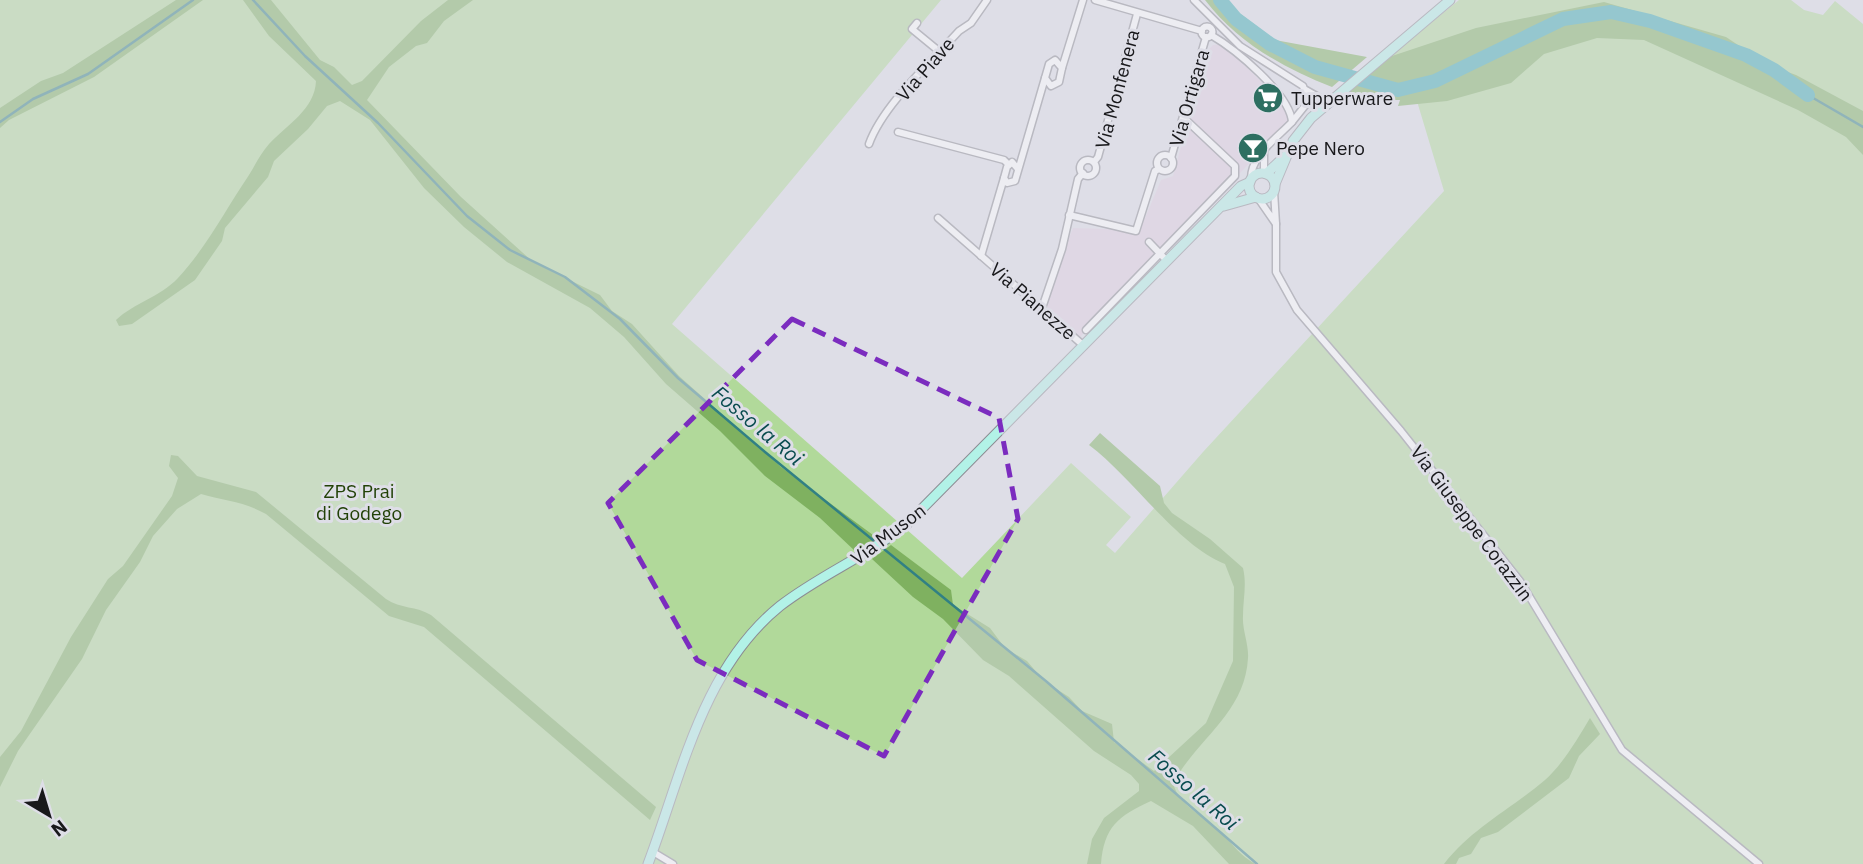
<svg xmlns="http://www.w3.org/2000/svg" width="1863" height="864" viewBox="0 0 1863 864" font-family="'IBM Plex Sans',sans-serif">
<style>
.industrial{fill:#e0cfe0}
.green{fill:#b1d99a}
.forest{fill:#7fb160}
.lines{fill:none;stroke-linecap:round;stroke-linejoin:round}
.stream{stroke:#318084;stroke-width:2.5}
.river{stroke:#3cacb1;stroke-width:14}
.minor-casing{stroke:#8c8c93;stroke-width:9}
.secondary-casing{stroke:#8c8c93;stroke-width:11}
.minor{stroke:#fff;stroke-width:6}
.secondary{stroke:#b2f2e7;stroke-width:9}
.marked{fill:none;stroke:#7b2cbf;stroke-width:5;stroke-dasharray:14 9;stroke-linejoin:round}
.labels{text-anchor:middle;dominant-baseline:central;stroke-width:6;stroke-linejoin:round;paint-order:stroke}
.street-label{font-size:19px;fill:#18181b;stroke:#dedee7}
.poi-label{font-size:19px;fill:#18181b;stroke:#dedee7;text-anchor:start}
.park-label{font-size:19px;fill:#224207;stroke:#dedee7}
.water-label{font-size:21px;font-style:italic;fill:#094c4f;stroke:#dedee7}
</style>
<rect width="100%" height="100%" fill="#dedee7"/>
<!-- industrial -->
<polygon class="industrial" points="1223,44 1280,100 1289,113 1287,125 1080,337 1041,309 1073,228 1140,230 1161,180 1173,176 1207,51 1213,45"/>
<!-- green -->
<polygon class="green" points="0,0 941,0 672,324 962,578 1071,463 1131,517 1106,545 1115,553 1203,452 1444,191 1407,68 1389,57 1459,0 1791,0 1804,10 1823,15 1835,1 1863,24 1863,864 0,864"/>
<!-- forest -->
<g class="forest">
<polygon points="176,0 203,0 94,77 9,120 0,128 0,108 41,81 63,73"/>
<path d="M243 0H271L320 60 334 67 352 85 362 81 421 21 448 0H473L444 21 427 43 416 46 389 67 367 100 461 197 533 262 600 295 612 311 632 324 679 376 781 467 877 538 856 552 820 518 765 476 720 431 666 384 624 337 590 308 507 262 464 227 424 188 370 120 340 101 327 106 308 129 274 161 268 177 225 228 222 241 195 280 132 324 119 326 116 320C134 303 160 297 178 278 206 248 226 209 249 175 255 165 261 153 269 144 287 125 315 109 316 81L269 36Z"/>
<path d="M1205 0H1222L1275 40 1367 57 1332 87C1283 68 1237 42 1205 0Z"/>
<polygon points="1604,2 1726,37 1768,65 1796,75 1863,111 1863,155 1846,137 1798,110 1644,40 1597,38 1544,54 1511,83 1447,101 1398,106 1400,100 1375,100 1347,93 1389,57 1476,28"/>
<path d="M1100 433 1160 486 1164 503 1172 513 1210 539 1243 568C1247 585 1243 599 1243 616 1242 629 1249 645 1248 658 1245 713 1198 738 1173 783 1179 807 1207 817 1223 834 1234 846 1240 855 1255 864H1229L1193 826 1151 801C1118 816 1104 827 1101 864H1087L1092 839 1104 818 1139 791V784L1131 775 1094 751 1009 676 983 660 943 619 913 597 872 559 891 545 951 590 953 605 990 628 1005 648 1027 661 1044 681 1069 697 1082 711 1112 724 1114 742 1154 771 1206 723 1233 661 1234 587 1225 564C1177 545 1133 478 1089 445Z"/>
<path d="M171 455 178 456 197 476 256 492 386 599C401 609 416 606 431 615L656 807 650 820 424 627 389 616 266 514C243 501 225 501 201 494L177 509 153 536 140 562 106 610 82 659 18 751 0 787V757L21 731 71 637 108 579 123 566 172 496 178 478 169 466Z"/>
<path d="M1590 718 1600 734 1579 756 1569 778 1498 832 1481 838 1471 854 1459 858 1456 864H1444C1472 828 1511 809 1545 780 1563 764 1578 738 1590 718Z"/>
</g>
<g class="lines">
<!-- stream -->
<g class="stream">
<polyline points="253,0 305,56 378,123 467,216 510,250 565,277 620,319 678,378 765,452 1047,682 1257,864"/>
<polyline points="1808,95 1863,127"/>
<polyline points="0,122 33,99 88,74 193,0"/>
</g>
<!-- river -->
<polyline class="river" points="1220,0 1236,19 1270,44 1315,67 1398,90 1435,81 1563,19 1611,12 1650,21 1746,55 1774,70 1808,95"/>
<!-- minor casing -->
<g class="minor-casing">
<g id="minor">
<polyline points="1095,0 1202,31"/>
<polyline points="1194,0 1240,46 1303,86 1308,102 1292,122"/>
<polyline points="917,23 912,29 940,52"/>
<circle cx="1207" cy="32" r="5.5"/>
<path d="M1211 35C1235 49 1290 94 1292 122 1276 139 1250 156 1251 180"/>
<polygon points="1055,60 1062,68 1059,82 1051,86 1045,78 1049,64"/>
<polyline points="1062,68 1083,0"/>
<polyline points="1306,90 1329,103"/>
<polyline points="898,132 1004,160 1009,165"/>
<path d="M869 144C883 105 931 62 959 31L971 23 987 0"/>
<polyline points="1264,152 1264,173"/>
<circle cx="1165" cy="163" r="8"/>
<polyline points="1171,158 1206,37"/>
<circle cx="1088" cy="168" r="8"/>
<polyline points="1094,162 1098,157 1137,14"/>
<polyline points="1018,169 1012,162 1007,167 1004,178 1007,183 1015,181 1045,78"/>
<polyline points="1258,198 1276,224 1274,191"/>
<polyline points="1069,215 1136,231 1155,171 1159,169"/>
<polyline points="938,218 1084,346"/>
<polyline points="1276,224 1276,272 1297,310 1401,431 1520,581 1622,750 1759,864"/>
<polyline points="1149,242 1167,261"/>
<polyline points="981,256 1004,178"/>
<polyline points="1042,308 1062,249 1078,179 1083,173"/>
<polyline points="1086,330 1235,176 1235,166 1184,118"/>
<polyline points="653,852 673,864"/>
</g>
</g>
<!-- secondary casing -->
<g class="secondary-casing">
<g id="secondary">
<circle cx="1262" cy="186" r="13"/>
<polyline points="1266,174 1285,156"/>
<polyline points="1275,184 1293,141 1311,118 1450,0"/>
<polyline points="1224,206 1256,197"/>
<path d="M648 864C682 774 702 669 780 606 820 575 867 556 906 525L1241 186 1250 182"/>
</g>
</g>
<!-- minor -->
<use href="#minor" class="minor"/>
<!-- secondary -->
<use href="#secondary" class="secondary"/>
</g>
<!-- marked area -->
<path d="M0 0H1863V864H0ZM792 319 999 418 1018 519 884 756 697 660 608 503Z" fill="#dedee7" fill-opacity=".55" fill-rule="evenodd"/>
<path class="marked" d="M792 319 999 418 1018 519 884 756 697 660 608 503Z"/>
<!-- icons -->
<defs>
<g id="supermarket-disc" transform="scale(1.575)"><circle r="9.5" fill="#2d6f61" stroke="#dedee7"/><path d="M-6-5.5h2.5l.6 2H6L4.5 2H-2.5L-4.4-4H-6ZM-1.5 3.2a1.3 1.3 0 1 0 .1 0ZM3 3.2a1.3 1.3 0 1 0 .1 0Z" fill="#fff"/></g>
<g id="bar-disc" transform="scale(1.575)"><circle r="9.5" fill="#2d6f61" stroke="#dedee7"/><path d="M-6-5H6L.8 .8V4.5H3.5V6h-7V4.5H-.8V.8Z" fill="#fff"/></g>
</defs>
<g fill-rule="evenodd">
<use href="#supermarket-disc" x="1268" y="98"/>
<use href="#bar-disc" x="1253" y="148"/>
</g>
<g class="labels">
<!-- street labels -->
<g class="street-label">
<text transform="translate(925 69) rotate(-49)">Via Piave</text>
<text transform="translate(1117 89) rotate(-75)">Via Monfenera</text>
<text transform="translate(1189 98) rotate(-74)">Via Ortigara</text>
<text transform="translate(1033 301) rotate(41)">Via Pianezze</text>
<text transform="translate(1472 523) rotate(53)">Via Giuseppe Corazzin</text>
<text transform="translate(888 534) rotate(-37)">Via Muson</text>
</g>
<!-- poi labels -->
<g class="poi-label">
<text x="1291" y="98">Tupperware</text>
<text x="1276" y="148">Pepe Nero</text>
</g>
<!-- park labels -->
<g class="park-label">
<text x="359" y="491">ZPS Prai<tspan x="359" dy="22">di Godego</tspan></text>
</g>
<!-- water labels -->
<g class="water-label">
<text transform="translate(758 425) rotate(40)">Fosso la Roi</text>
<text transform="translate(1194 789) rotate(41)">Fosso la Roi</text>
</g>
</g>
<!-- north arrow -->
<g transform="translate(49 815) rotate(142)" stroke="#dedee7" stroke-width="5" paint-order="stroke">
<path d="M0-5L12 26L0 18L-12 26Z" fill="#18181b"/>
<text y="-10" font-size="19" font-weight="bold" text-anchor="middle" fill="#18181b">N</text>
</g>
</svg>
